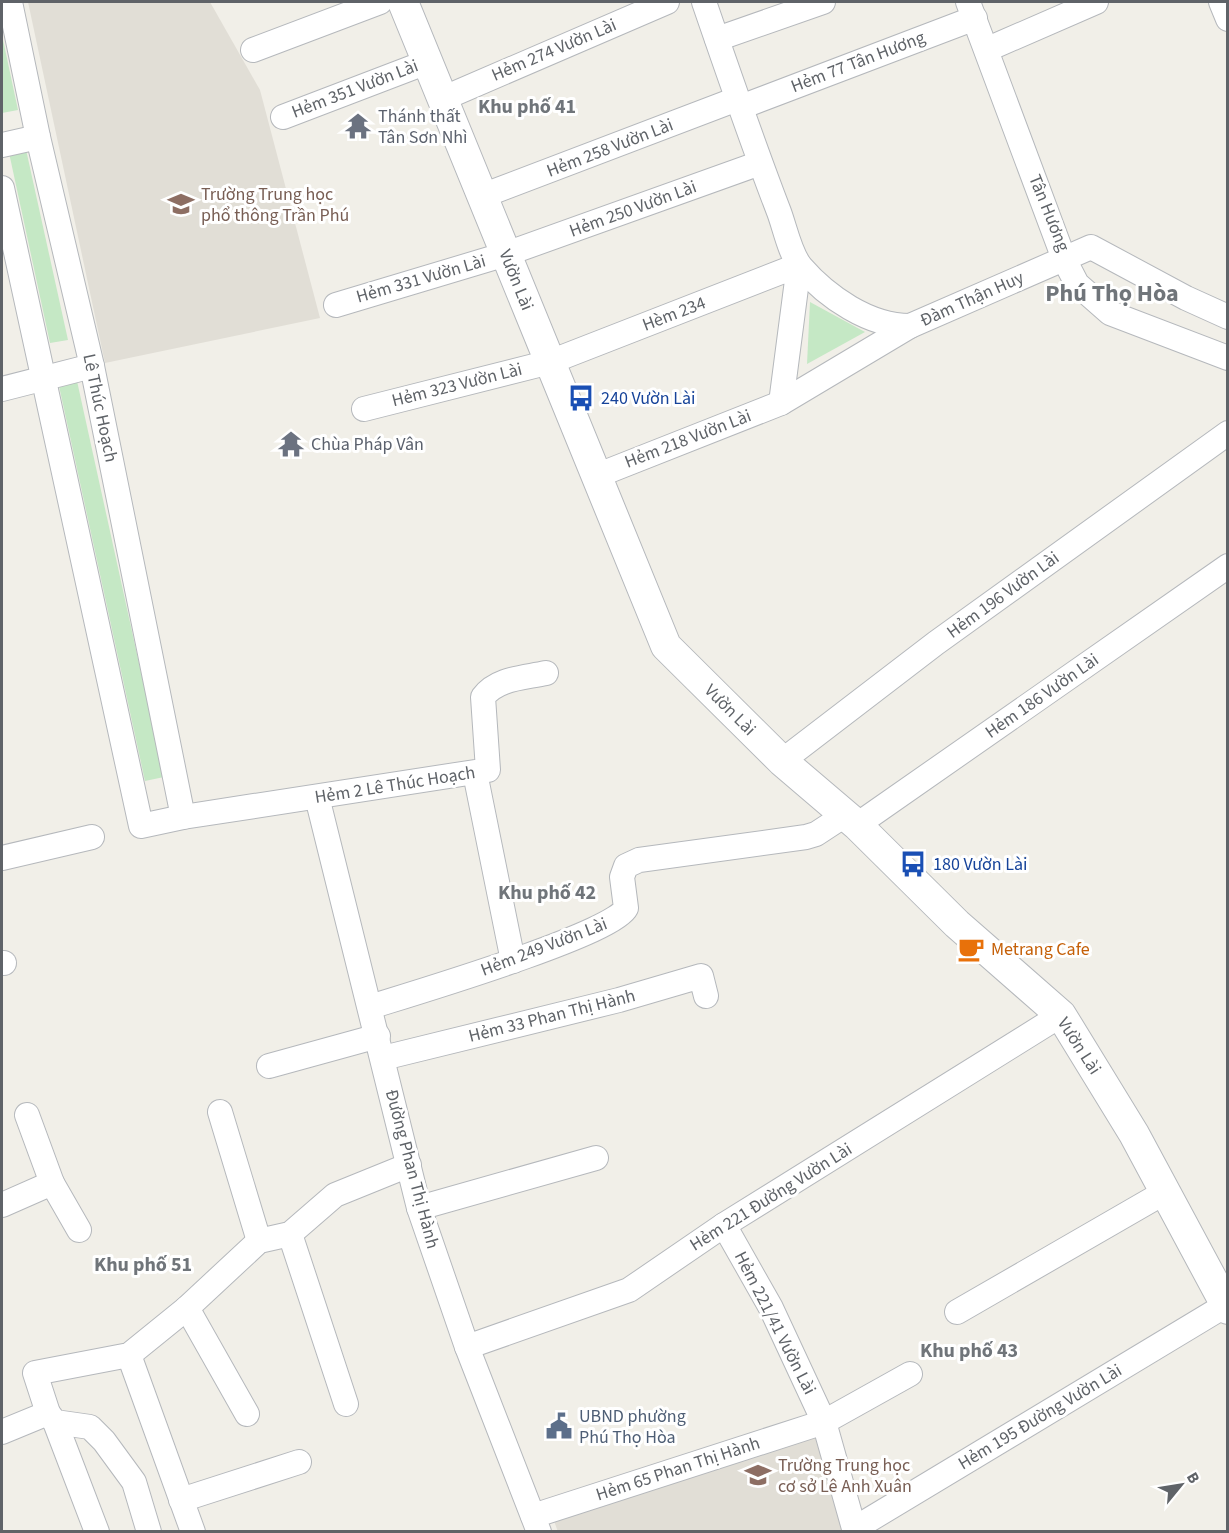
<svg xmlns="http://www.w3.org/2000/svg" width="1229" height="1533" viewBox="0 0 1229 1533" font-family="'Source Sans 3',sans-serif">
<style>
.education{fill:#e1ded6}
.green{fill:#c5e8c5}
.lines{fill:none;stroke-linecap:round;stroke-linejoin:round}
.minor-casing{stroke:#b5b8bc;stroke-width:26}
.tertiary-casing{stroke:#b5b8bc;stroke-width:32}
.minor{stroke:#fff;stroke-width:24}
.tertiary{stroke:#fff;stroke-width:30}
.labels{text-anchor:middle;dominant-baseline:central;stroke-width:6;stroke-linejoin:round;paint-order:stroke}
.street-label{font-size:18px;fill:#5f6368;stroke:#fff}
.worship-label{font-size:18px;fill:#5b616d;stroke:#fff;text-anchor:start}
.education-label{font-size:18px;fill:#785e54;stroke:#fff;text-anchor:start}
.transit-label{font-size:18px;fill:#164399;stroke:#fff;text-anchor:start}
.food-label{font-size:18px;fill:#c56008;stroke:#fff;text-anchor:start}
.service-label{font-size:18px;fill:#4e5e75;stroke:#fff;text-anchor:start}
.neighbourhood-label{font-size:20px;font-weight:bold;fill:#70757a;stroke:#fff}
.district-label{font-size:24px;font-weight:bold;fill:#70757a;stroke:#fff}
</style>
<rect width="100%" height="100%" fill="#f1efe8"/>
<!-- education -->
<g class="education">
<polygon points="28,2 210,2 260,90 320,318 105,363"/>
<polygon points="818,1432 846,1531 558,1532 553,1518"/>
</g>
<!-- green -->
<g class="green">
<polygon points="2,35 18,110 2,113"/>
<polygon points="25,145 68,340 50,343 8,148"/>
<polygon points="810,302 865,332 807,364"/>
<polygon points="77,381 164,777 145,781 59,386"/>
</g>
<g class="lines">
<!-- minor casing -->
<g class="minor-casing">
<g id="minor">
<polyline points="10,2 38,137 92,366 183,817"/>
<path d="M704 2C728 72 752 142 779 212 785 228 790 254 801 267 827 297 869 326 910 326L1091 247 1186 298 1228 317"/>
<polyline points="968,2 1064,259 1077,284 1110,313 1228,358"/>
<polyline points="1221,2 1228,19"/>
<polyline points="717,39 823,2"/>
<polyline points="988,49 1096,2"/>
<polyline points="253,50 380,2"/>
<polyline points="442,99 667,2"/>
<polyline points="741,107 975,18"/>
<polyline points="283,117 427,62"/>
<polyline points="2,145 38,137"/>
<path d="M2 188 141 826 183 817 488 770 483 697C497 678 524 678 546 673"/>
<polyline points="482,196 737,99"/>
<polyline points="336,305 506,254 760,163"/>
<polyline points="2,389 92,366"/>
<polyline points="364,409 550,362 799,265 781,403"/>
<polyline points="596,476 781,403 910,326"/>
<polyline points="782,761 936,643 1228,433"/>
<polyline points="475,773 513,961"/>
<polyline points="317,797 419,1208 467,1347 539,1532"/>
<polyline points="857,825 1228,566"/>
<polyline points="2,858 92,837"/>
<polyline points="2,963 4,963"/>
<path d="M370 1007C408 995 614 934 626 908L622 877 626 866 639 860 806 837 816 834 845 815"/>
<polyline points="383,1058 619,1000 701,976 706,996"/>
<polyline points="269,1066 378,1036"/>
<polyline points="220,1112 259,1241"/>
<polyline points="27,1115 52,1183"/>
<polyline points="2,1205 52,1183 79,1230"/>
<polyline points="419,1208 596,1158"/>
<polyline points="724,1225 771,1308 824,1422 855,1532"/>
<polyline points="290,1234 346,1404"/>
<polyline points="187,1308 247,1414"/>
<polyline points="957,1312 1165,1192"/>
<polyline points="467,1347 629,1290 724,1225 1061,1015"/>
<polyline points="129,1355 193,1532"/>
<polyline points="48,1413 55,1422 90,1427 104,1441 134,1482 149,1532"/>
<polyline points="55,1422 97,1532"/>
<polyline points="2,1432 48,1413 35,1373 129,1355 187,1308 259,1241 290,1234 335,1195 409,1165"/>
<polyline points="181,1500 299,1462"/>
<polyline points="533,1516 824,1422 910,1374"/>
<polyline points="854,1529 1226,1305"/>
</g>
</g>
<!-- tertiary casing -->
<g class="tertiary-casing">
<polyline id="tertiary" points="403,2 666,646 782,761 857,825 957,924 1061,1015 1134,1134 1228,1309"/>
</g>
<!-- minor -->
<use href="#minor" class="minor"/>
<!-- tertiary -->
<use href="#tertiary" class="tertiary"/>
</g>
<!-- icons -->
<defs>
<g id="temple-bare" transform="scale(2.07)"><path d="M0-6L5-2H3V0L6.5 2.5H4V6H1.5V3h-3V6H-4V2.5H-6.5L-3 0V-2H-5Z" fill="#6b7280" stroke="#fff" stroke-width="2.5" paint-order="stroke"/></g>
<g id="school-bare" transform="scale(2.07)"><path d="M0-5L7-2L0 1L-7-2ZM-4 1L0 2.5L4 1V4Q0 6-4 4Z" fill="#8d6e63" stroke="#fff" stroke-width="2.5" paint-order="stroke"/></g>
<g id="bus-bare" transform="scale(2.07)"><path d="M-5-6H5V4H4V6H2V4H-2V6H-4V4H-5ZM-3.5-4V0h7V-4ZM-3.5 1.2v1.5H-2V1.2ZM2 1.2v1.5H3.5V1.2Z" fill="#1a4fb4" stroke="#fff" stroke-width="2.5" paint-order="stroke"/></g>
<g id="cafe-bare" transform="scale(2.07)"><path d="M-5.5-4.5H6V0H3Q3 3.5 0 3.5H-2.5Q-5.5 3.5-5.5 0ZM3-3.2v2h1.7v-2ZM-6 4.5H4V6H-6Z" fill="#e8710a" stroke="#fff" stroke-width="2.5" paint-order="stroke"/></g>
<g id="civic-bare" transform="scale(2.07)"><path d="M-.6-6.5H3V-4.5H.6V-3L4-1V1h2V6H-6V1h2V-1L-.6-3ZM-1.2 2.5V6h2.4V2.5Z" fill="#5c6f8a" stroke="#fff" stroke-width="2.5" paint-order="stroke"/></g>
</defs>
<g fill-rule="evenodd">
<use href="#temple-bare" x="358" y="126"/>
<use href="#school-bare" x="181" y="204"/>
<use href="#bus-bare" x="581" y="398"/>
<use href="#temple-bare" x="291" y="444"/>
<use href="#bus-bare" x="913" y="864"/>
<use href="#cafe-bare" x="971" y="949"/>
<use href="#civic-bare" x="559" y="1426"/>
<use href="#school-bare" x="758" y="1475"/>
</g>
<g class="labels">
<!-- street labels -->
<g class="street-label">
<text transform="translate(554 50) rotate(-23)">Hẻm 274 Vườn Lài</text>
<text transform="translate(858 62) rotate(-21)">Hẻm 77 Tân Hương</text>
<text transform="translate(355 89) rotate(-21)">Hẻm 351 Vườn Lài</text>
<text transform="translate(610 148) rotate(-21)">Hẻm 258 Vườn Lài</text>
<text transform="translate(633 209) rotate(-20)">Hẻm 250 Vườn Lài</text>
<text transform="translate(1049 213) rotate(68)">Tân Hương</text>
<text transform="translate(421 279) rotate(-16)">Hẻm 331 Vườn Lài</text>
<text transform="translate(516 280) rotate(68)">Vườn Lài</text>
<text transform="translate(972 299) rotate(-24)">Đàm Thận Huy</text>
<text transform="translate(674 314) rotate(-21)">Hèm 234</text>
<text transform="translate(457 385) rotate(-14)">Hẻm 323 Vườn Lài</text>
<text transform="translate(100 408) rotate(78)">Lê Thúc Hoạch</text>
<text transform="translate(688 439) rotate(-21)">Hẻm 218 Vườn Lài</text>
<text transform="translate(1003 595) rotate(-36)">Hẻm 196 Vườn Lài</text>
<text transform="translate(1042 696) rotate(-35)">Hẻm 186 Vườn Lài</text>
<text transform="translate(730 710) rotate(45)">Vườn Lài</text>
<text transform="translate(395 785) rotate(-9)">Hẻm 2 Lê Thúc Hoạch</text>
<text transform="translate(544 947) rotate(-21)">Hẻm 249 Vườn Lài</text>
<text transform="translate(552 1016) rotate(-14)">Hẻm 33 Phan Thị Hành</text>
<text transform="translate(1079 1046) rotate(57)">Vườn Lài</text>
<text transform="translate(412 1169) rotate(75)">Đường Phan Thị Hành</text>
<text transform="translate(771 1197) rotate(-32)">Hẻm 221 Đường Vườn Lài</text>
<text transform="translate(775 1323) rotate(63)">Hẻm 221/41 Vườn Lài</text>
<text transform="translate(1040 1417) rotate(-31)">Hẻm 195 Đường Vườn Lài</text>
<text transform="translate(678 1469) rotate(-18)">Hẻm 65 Phan Thị Hành</text>
</g>
<!-- worship labels -->
<g class="worship-label">
<text x="378" y="116">Thánh thất<tspan x="378" dy="21">Tân Sơn Nhì</tspan></text>
<text x="311" y="444">Chùa Pháp Vân</text>
</g>
<!-- education labels -->
<g class="education-label">
<text x="201" y="194">Trường Trung học<tspan x="201" dy="21">phổ thông Trần Phú</tspan></text>
<text x="778" y="1465">Trường Trung học<tspan x="778" dy="21">cơ sở Lê Anh Xuân</tspan></text>
</g>
<!-- transit labels -->
<g class="transit-label">
<text x="601" y="398">240 Vườn Lài</text>
<text x="933" y="864">180 Vườn Lài</text>
</g>
<!-- food labels -->
<g class="food-label">
<text x="991" y="949">Metrang Cafe</text>
</g>
<!-- service labels -->
<g class="service-label">
<text x="579" y="1416">UBND phường<tspan x="579" dy="21">Phú Thọ Hòa</tspan></text>
</g>
<!-- neighbourhood labels -->
<g class="neighbourhood-label">
<text x="527" y="107">Khu phố 41</text>
<text x="547" y="893">Khu phố 42</text>
<text x="143" y="1265">Khu phố 51</text>
<text x="969" y="1351">Khu phố 43</text>
</g>
<!-- district labels -->
<g class="district-label">
<text x="1112" y="293">Phú Thọ Hòa</text>
</g>
</g>
<!-- border -->
<rect width="1229" height="1533" fill="none" stroke="#5f6368" stroke-width="6"/>
<!-- north arrow -->
<g transform="translate(1181 1485) rotate(60)" stroke="#ffffff" stroke-width="4.5" paint-order="stroke">
<path d="M0-4.5L10 22L0 15L-10 22Z" fill="#5f6368"/>
<text y="-9" font-size="16" font-weight="bold" text-anchor="middle" fill="#5f6368">B</text>
</g>
</svg>
